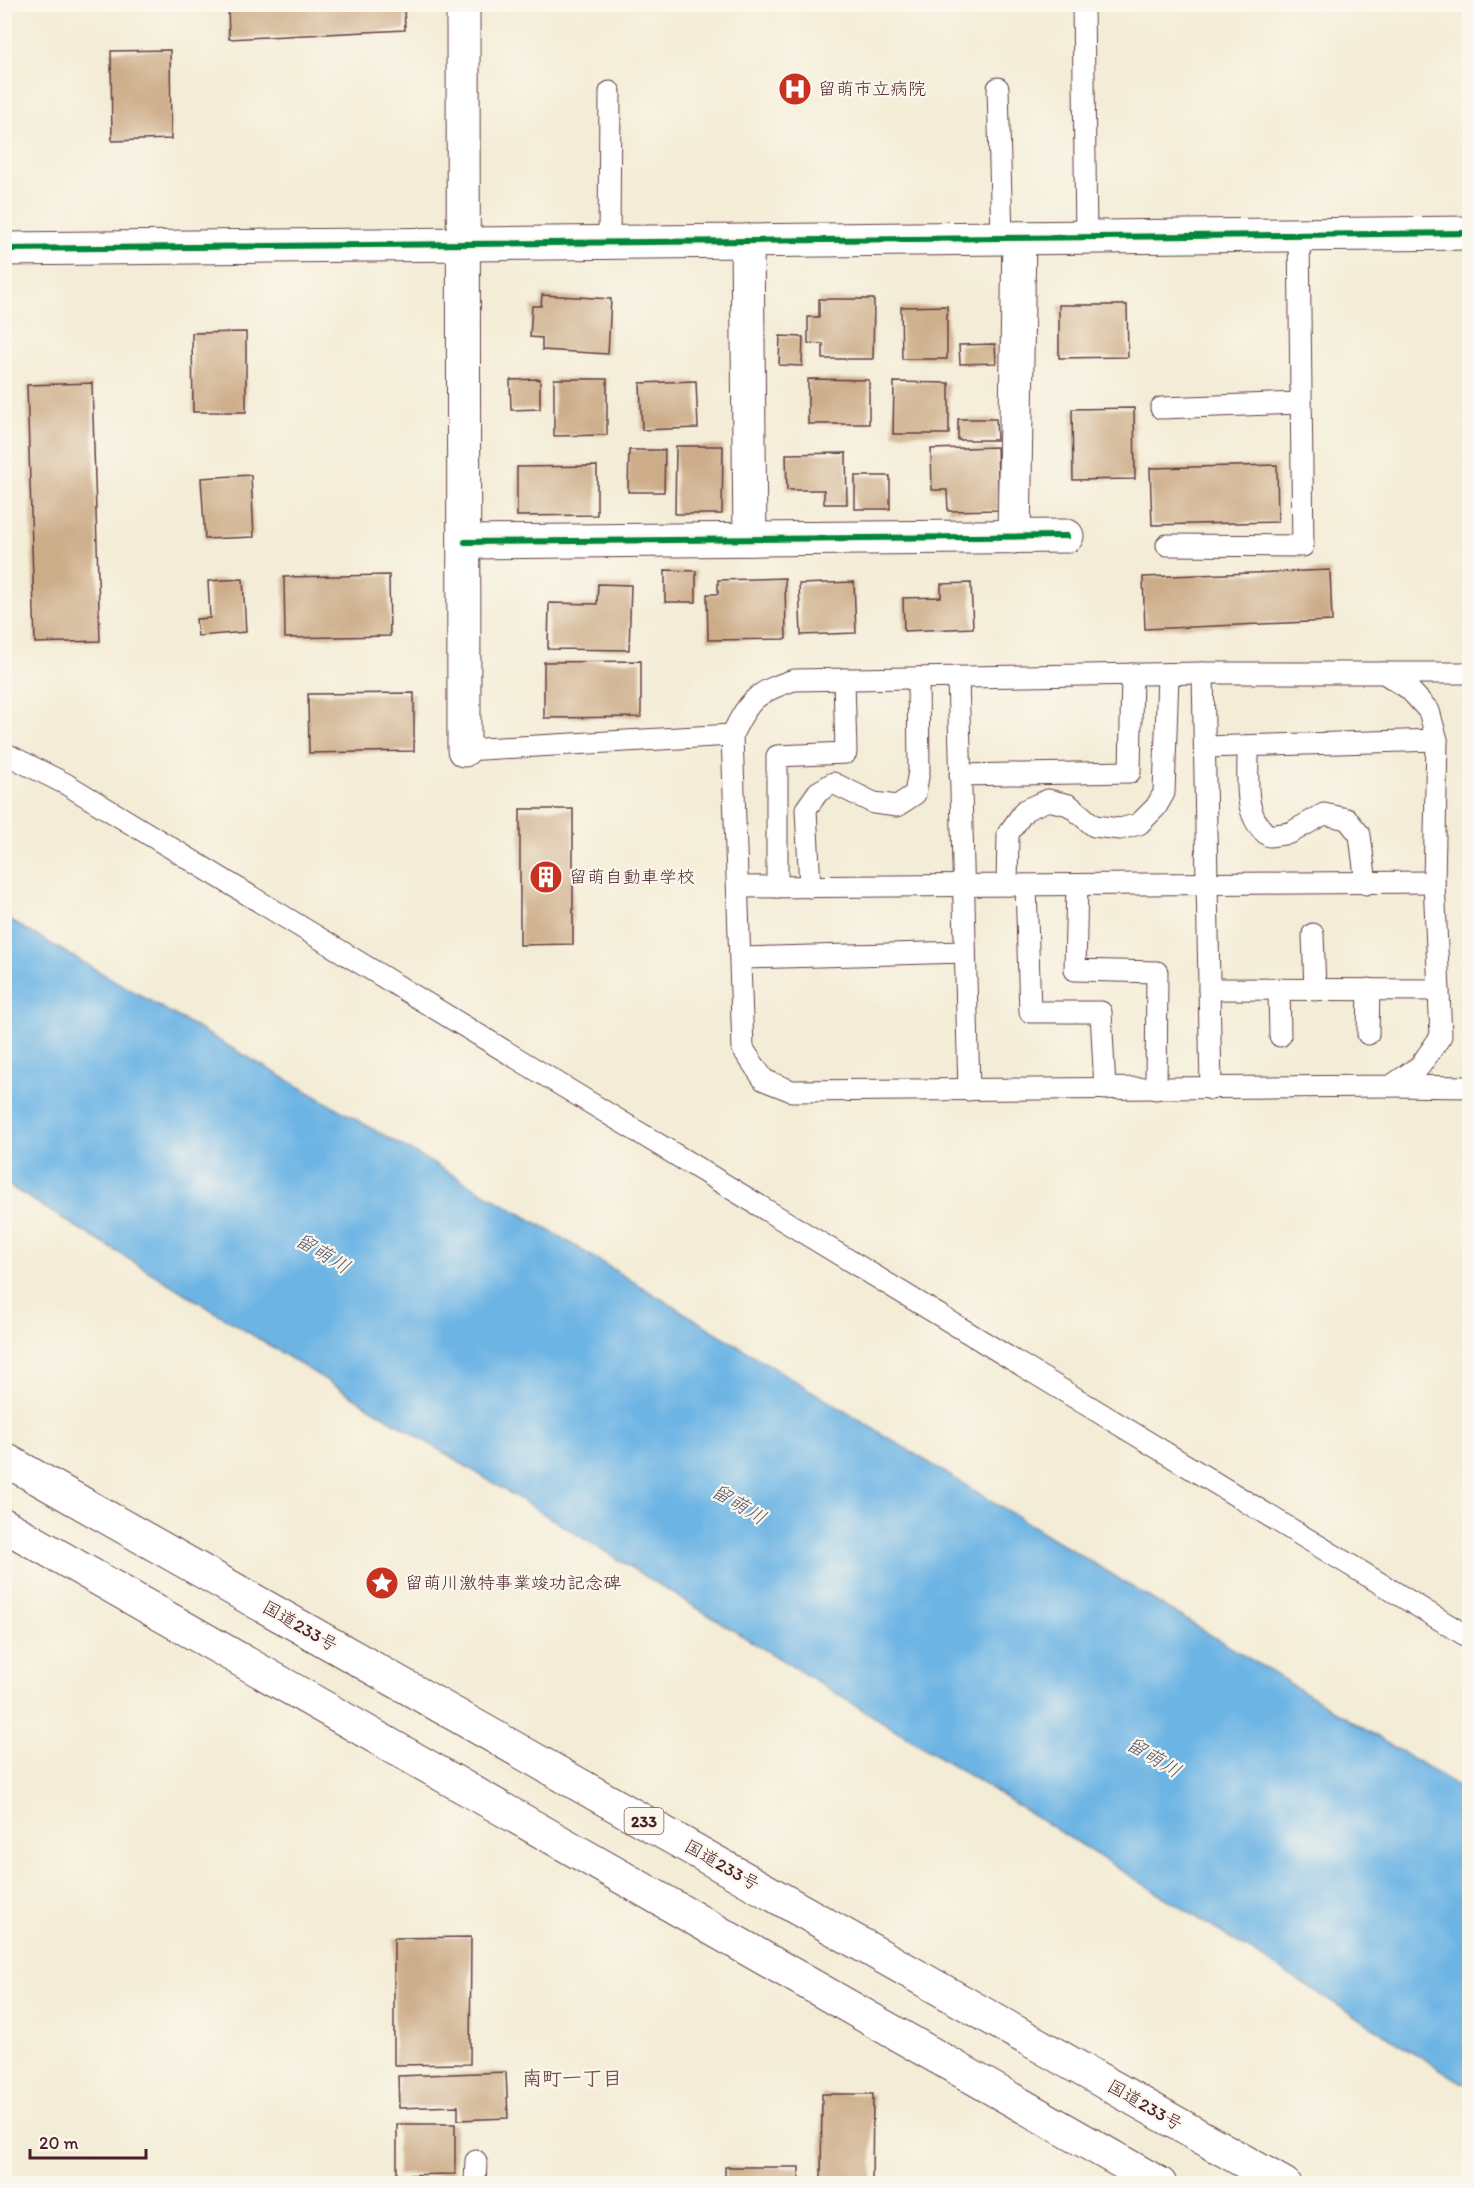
<svg xmlns="http://www.w3.org/2000/svg" width="1474" height="2188" font-family="Itim,'Klee One',sans-serif">
<rect width="100%" height="100%" fill="#fbf7ec"/>
<filter id="ink" filterUnits="userSpaceOnUse"><feTurbulence type="fractalNoise" baseFrequency=".0167" numOctaves="2"/><feDisplacementMap in="SourceGraphic" scale="12" xChannelSelector="R" yChannelSelector="G"/><feConvolveMatrix kernelMatrix="1 2 1 2 8 2 1 2 1" color-interpolation-filters="sRGB"/></filter>
<filter id="wash" filterUnits="userSpaceOnUse"><feTurbulence type="fractalNoise" baseFrequency=".008" numOctaves="4" result="noise"/><feDisplacementMap in="SourceGraphic" scale="24" xChannelSelector="R" yChannelSelector="G"/><feGaussianBlur stdDeviation="1.35" result="paint"/><feColorMatrix in="noise" values="0 0 0 0 0 0 0 0 0 0 0 0 0 0 0 0 0 1.4 0 .05"/><feComposite in="paint" operator="in"/></filter>
<g filter="url(#wash)">
<rect width="100%" height="100%" fill="#f3ecd6"/>
<polygon fill="#6cb4e4" stroke="#5b6a88" stroke-width="1.5" points="4,917 547,1229 1469,1793 1469,2087 951,1764 5,1183"/>
<g id="blocks">
<g fill="#cdad89">
<polygon points="228,4 404,4 405,30 229,39"/>
<polygon points="170,50 171,139 112,141 111,51"/>
<polygon points="542,295 611,299 608,354 542,350 542,338 530,337 532,306 541,306"/>
<polygon points="819,299 874,299 873,359 823,359 823,344 808,343 808,317 819,317"/>
<polygon points="1059,305 1127,305 1128,357 1059,358"/>
<polygon points="947,306 947,359 902,359 901,307"/>
<polygon points="246,332 246,412 193,412 192,333"/>
<polygon points="780,336 803,337 802,366 779,365"/>
<polygon points="995,344 996,363 960,364 959,345"/>
<polygon points="540,379 540,409 511,410 510,380"/>
<polygon points="554,379 607,379 607,435 554,436"/>
<polygon points="808,379 869,380 869,424 808,424"/>
<polygon points="696,381 698,428 642,430 640,383"/>
<polygon points="894,382 949,383 949,434 893,434"/>
<polygon points="92,383 100,641 35,643 27,385"/>
<polygon points="1134,408 1135,479 1073,480 1072,409"/>
<polygon points="958,419 996,419 997,440 958,440"/>
<polygon points="676,446 723,446 722,514 675,514"/>
<polygon points="997,447 999,510 948,511 947,490 932,490 931,449"/>
<polygon points="629,450 665,450 664,492 628,492"/>
<polygon points="846,453 847,504 824,504 824,490 787,490 786,454"/>
<polygon points="1277,465 1278,522 1152,525 1150,468"/>
<polygon points="597,466 597,515 517,516 517,467"/>
<polygon points="251,475 254,537 205,539 201,478"/>
<rect x="855" y="476" width="35" height="33"/>
<polygon points="665,570 696,571 696,602 665,602"/>
<polygon points="1330,570 1332,621 1145,629 1143,577"/>
<polygon points="389,575 390,636 285,638 284,577"/>
<polygon points="785,578 786,639 708,640 707,594 718,594 718,580"/>
<polygon points="243,579 246,632 198,636 196,619 210,618 208,581"/>
<polygon points="854,582 856,633 801,635 799,584"/>
<polygon points="971,583 973,628 904,631 903,598 941,597 941,584"/>
<polygon points="598,584 631,585 629,650 548,649 549,603 597,604"/>
<polygon points="641,661 641,717 544,718 544,662"/>
<polygon points="414,693 414,751 309,753 308,694"/>
<polygon points="520,809 573,809 573,944 520,945"/>
<polygon points="471,1937 470,2064 394,2065 394,1938"/>
<polygon points="506,2072 508,2118 458,2120 458,2106 399,2108 398,2076"/>
<polygon points="822,2094 873,2094 872,2184 821,2184"/>
<polygon points="397,2124 455,2124 455,2174 397,2175"/>
<rect x="725" y="2167" width="74" height="17"/>
</g>
</g>
</g>
<g filter="url(#ink)">
<use href="#blocks" fill-opacity="0" stroke="#633e45" stroke-width="1.5"/>
<g fill="none" stroke-linecap="round" stroke-linejoin="round">
<defs>
<g id="lane">
<polyline points="1083,4 1086,237"/>
<polyline points="998,88 1002,238"/>
<polyline points="609,243 610,92"/>
<polyline points="1161,408 1300,403"/>
<polyline points="1167,545 1303,546 1299,235"/>
<path d="M 1203,673 L 1384,673 L 1409,689 L 1429,711 L 1437,740 L 1434,882 L 1441,1036 L 1420,1066 L 1391,1086 L 792,1091 L 764,1080 L 743,1049 L 732,735 C 749,699 757,692 794,680 Z"/>
<polyline points="1203,673 1211,1089"/>
<polyline points="1384,673 1470,673"/>
<polyline points="958,677 969,1090"/>
<path d="M 1248,746 C 1249,777 1241,816 1269,836 L 1290,833 L 1324,814 L 1347,819 L 1360,835 L 1366,884"/>
<polyline points="1205,747 1437,740"/>
<polyline points="464,750 732,735"/>
<polyline points="4,753 66,784 1470,1638"/>
<polyline points="960,775 1130,772 1132,674"/>
<polyline points="1007,885 1008,834 1025,810 1048,800 1069,805 1094,826 1120,829 1139,824 1156,807 1164,793 1168,674"/>
<polyline points="1026,885 1030,1012 1101,1012 1105,1089"/>
<polyline points="1077,885 1075,970 1157,972 1156,1089"/>
<polyline points="739,887 1434,882"/>
<polyline points="777,887 777,756 846,753 844,679"/>
<polyline points="810,887 806,809 818,792 833,783 874,803 897,806 915,794 919,771 918,678"/>
<polyline points="1313,934 1315,990"/>
<polyline points="741,958 965,952"/>
<polyline points="1209,989 1439,990"/>
<polyline points="1279,990 1280,1036"/>
<polyline points="1368,1034 1369,989"/>
<polyline points="1391,1086 1470,1087"/>
<polyline points="475,2184 476,2161"/>
</g>
<g id="street">
<polyline points="747,241 750,539"/>
<polyline points="1014,537 1019,238"/>
<polyline points="465,542 1067,536"/>
</g>
<g id="secondary">
<polyline points="463,4 464,750"/>
<polyline points="4,249 1470,233"/>
</g>
<g id="highway">
<polyline points="4,1459 1284,2184"/>
<polyline points="4,1525 1160,2184"/>
</g>
</defs>
<use href="#lane" stroke="#633e45" stroke-width="23"/>
<use href="#street" stroke="#633e45" stroke-width="35"/>
<use href="#secondary" stroke="#633e45" stroke-width="35"/>
<use href="#highway" stroke="#633e45" stroke-width="35"/>
<use href="#lane" stroke="#fff" stroke-width="21"/>
<use href="#street" stroke="#fff" stroke-width="33"/>
<use href="#secondary" stroke="#fff" stroke-width="33"/>
<use href="#highway" stroke="#fff" stroke-width="33"/>
<defs>
<g id="cycleway">
<polyline points="4,249 1470,233"/>
<polyline points="465,542 1067,536"/>
</g>
</defs>
<use href="#cycleway" stroke="#fbf7ec" stroke-width="10"/>
<use href="#cycleway" stroke="#00873e" stroke-width="6"/>
</g>
</g>
<defs>
<symbol id="hospital-disc" viewBox="-11 -11 22 22"><circle r="9.5" fill="#c8321e" stroke="#fbf7ec"/><path d="M-5-5h3v3.5h4V-5h3V5h-3V1.5h-4V5h-3Z" fill="#fff"/></symbol>
<symbol id="building-disc" viewBox="-11 -11 22 22"><circle r="9.5" fill="#c8321e" stroke="#fbf7ec"/><path d="M-4-6H4V6H1V3H-1V6H-4ZM-2.5-4.3h1.7v1.8h-1.7ZM.8-4.3h1.7v1.8H.8ZM-2.5-1h1.7V.8h-1.7ZM.8-1h1.7V.8H.8Z" fill="#fff"/></symbol>
<symbol id="sight-disc" viewBox="-11 -11 22 22"><circle r="9.5" fill="#c8321e" stroke="#fbf7ec"/><path d="M0-6L1.8-2.2L6-1.7L2.9 1.2L3.7 5.4L0 3.3L-3.7 5.4L-2.9 1.2L-6-1.7L-1.8-2.2Z" fill="#fff"/></symbol>
</defs>
<g fill-rule="evenodd">
<use href="#hospital-disc" x="776" y="70" width="38" height="38"/>
<use href="#building-disc" x="527" y="858" width="38" height="38"/>
<use href="#sight-disc" x="363" y="1564" width="38" height="38"/>
</g>
<g text-anchor="middle" dominant-baseline="central" stroke-width="4.5" stroke-linejoin="round" paint-order="stroke">
<rect fill="#fbf7ec" stroke="#7f6065" stroke-width="1.5" x="624.5" y="1808" width="39" height="26" rx="4.5"/>
<g font-size="16" font-weight="bold" fill="#4a1f2b">
<text x="644" y="1821">233</text>
</g>
<g font-size="18" fill="#4a1f2b" stroke="#fbf7ec" text-anchor="start">
<text x="818" y="89">留萌市立病院</text>
<text x="569" y="877">留萌自動車学校</text>
<text x="405" y="1583">留萌川激特事業竣功記念碑</text>
</g>
<g font-size="18" fill="#4a1f2b" stroke="#fbf7ec">
<text transform="translate(300 1626) rotate(30)">国道233号</text>
<text transform="translate(722 1865) rotate(30)">国道233号</text>
<text transform="translate(1145 2105) rotate(30)">国道233号</text>
</g>
<g font-size="20" font-style="italic" fill="#56536c" stroke="#fbf7ec">
<text transform="translate(323 1253) rotate(31)">留萌川</text>
<text transform="translate(739 1504) rotate(31)">留萌川</text>
<text transform="translate(1154 1757) rotate(31)">留萌川</text>
</g>
<g font-size="20" font-weight="bold" fill="#78514c" stroke="#fbf7ec">
<text x="572" y="2078">南町一丁目</text>
</g>
</g>
<rect width="1474" height="2188" fill="none" stroke="#fbf7ec" stroke-width="24"/>
<path d="M30 2149v9h116v-9" fill="none" stroke="#4a1f2b" stroke-width="3"/>
<text x="39" y="2149" font-size="18" fill="#4a1f2b" stroke="#fbf7ec" stroke-width="4.5" paint-order="stroke">20 m</text>
</svg>
